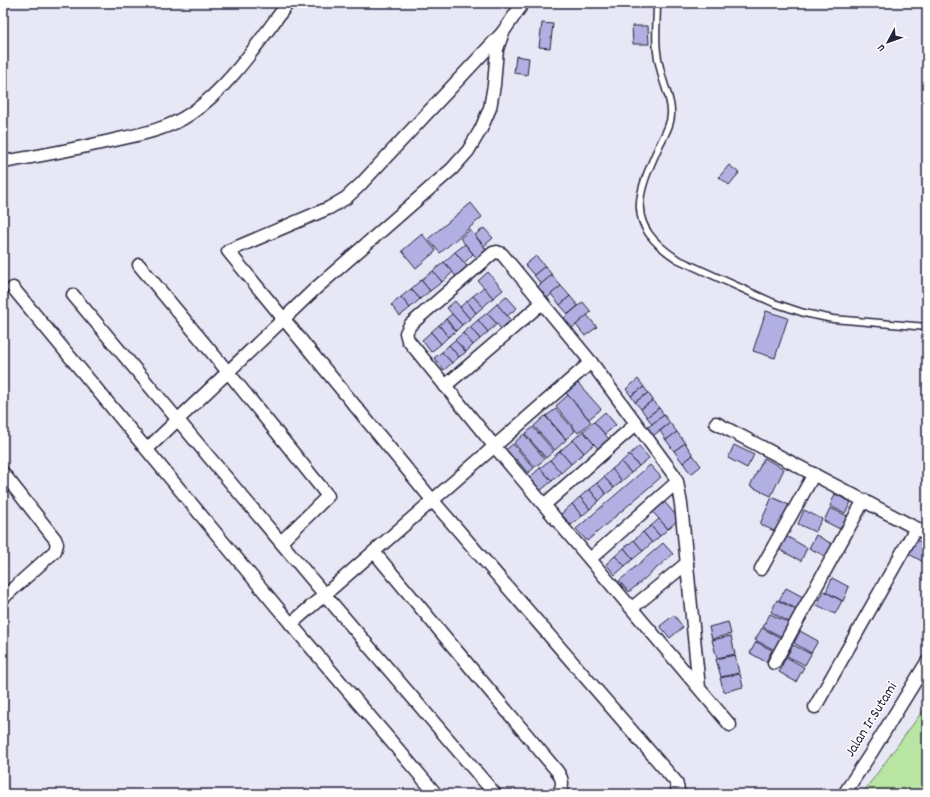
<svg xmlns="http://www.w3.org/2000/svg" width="930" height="797" font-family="Dekko,sans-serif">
<rect width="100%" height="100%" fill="#e8e7f6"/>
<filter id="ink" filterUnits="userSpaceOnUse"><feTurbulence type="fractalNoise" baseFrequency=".025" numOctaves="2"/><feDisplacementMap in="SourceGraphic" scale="8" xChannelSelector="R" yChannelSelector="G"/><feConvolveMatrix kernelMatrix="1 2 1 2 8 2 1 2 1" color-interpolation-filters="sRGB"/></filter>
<g filter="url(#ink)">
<polygon fill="#b9e5a3" stroke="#6e846f" points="927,705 927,794 862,794"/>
<g fill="#b2b0e2" stroke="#22223b">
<polygon points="542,23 553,24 550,48 539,47"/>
<polygon points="632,26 648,26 649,44 633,44"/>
<polygon points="516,56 529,58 527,75 514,73"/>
<polygon points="729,165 739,173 729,185 719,177"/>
<polygon points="471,203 482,217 440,253 428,239"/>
<polygon points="484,228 493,238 484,246 475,235"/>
<polygon points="470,230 490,254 480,262 460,238"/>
<polygon points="422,234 436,251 416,268 402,251"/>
<polygon points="465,244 473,254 464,263 455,252"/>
<polygon points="455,252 470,270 459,280 444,262"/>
<polygon points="536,256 545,266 534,275 525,265"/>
<polygon points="444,262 453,272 442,282 433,271"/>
<polygon points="545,266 552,275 541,284 534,275"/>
<polygon points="433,271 442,282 430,291 421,280"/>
<polygon points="488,272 503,290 493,298 478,281"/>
<polygon points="552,275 561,286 545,300 536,288"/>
<polygon points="421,280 430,291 420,299 411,289"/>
<polygon points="561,286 570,296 560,305 551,294"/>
<polygon points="484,287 493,298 483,307 473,296"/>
<polygon points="411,289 420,299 410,308 401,297"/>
<polygon points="473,296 483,307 476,313 467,301"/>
<polygon points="506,296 517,308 507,316 497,304"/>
<polygon points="570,296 578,306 568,314 560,305"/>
<polygon points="401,297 410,308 400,316 391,305"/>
<polygon points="455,301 470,319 462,325 447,308"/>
<polygon points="467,301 476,313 470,319 460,307"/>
<polygon points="583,302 591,312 571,329 563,319"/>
<polygon points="497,304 513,323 503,331 487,313"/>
<polygon points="766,311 788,318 775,358 753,351"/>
<polygon points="487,313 497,324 488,332 478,320"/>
<polygon points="452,314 462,325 456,331 446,319"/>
<polygon points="587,315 597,327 585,336 576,325"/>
<polygon points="446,319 456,331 448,337 439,325"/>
<polygon points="478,320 488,332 480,339 470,327"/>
<polygon points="439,325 448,337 441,344 431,332"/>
<polygon points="470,327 480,339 473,345 463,333"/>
<polygon points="431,332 441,344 431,352 422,340"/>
<polygon points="463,333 473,345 466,352 455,340"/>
<polygon points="455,340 466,352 459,357 449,345"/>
<polygon points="449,345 459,357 452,363 442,352"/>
<polygon points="442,352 452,363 444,370 434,358"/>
<polygon points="638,379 644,387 631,396 626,389"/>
<polygon points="578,383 601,409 589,419 566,393"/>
<polygon points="644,387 648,393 635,402 631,396"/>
<polygon points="648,393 653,400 641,409 635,402"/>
<polygon points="568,395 591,422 578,433 556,406"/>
<polygon points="653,400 659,408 647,417 641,409"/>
<polygon points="659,408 664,415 652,424 647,417"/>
<polygon points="556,409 575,431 566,439 546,416"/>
<polygon points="605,412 616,425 605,434 594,422"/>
<polygon points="664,415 670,423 650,438 644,430"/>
<polygon points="545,416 566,440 555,450 534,426"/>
<polygon points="594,422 610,440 599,450 583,431"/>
<polygon points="670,423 677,432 666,440 660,431"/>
<polygon points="533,427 554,451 546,458 525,434"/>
<polygon points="583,431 594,444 584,453 573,440"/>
<polygon points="677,432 685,443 674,451 666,440"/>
<polygon points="524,434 545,459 535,467 514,443"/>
<polygon points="573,440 584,453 571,464 560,451"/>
<polygon points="685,443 693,455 683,463 674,451"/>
<polygon points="513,444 534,468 528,473 516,459 513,462 503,452"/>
<polygon points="734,445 754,455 747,468 728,458"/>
<polygon points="639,446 649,458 639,466 629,455"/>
<polygon points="560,451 571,464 561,473 550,460"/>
<polygon points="629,455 639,466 631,473 621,462"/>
<polygon points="693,455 701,466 691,474 683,463"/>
<polygon points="764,458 784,469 771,496 750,486"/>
<polygon points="550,460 561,473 552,481 540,468"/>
<polygon points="621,462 631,473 622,481 612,469"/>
<polygon points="650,465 661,477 587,541 576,529"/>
<polygon points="540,468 552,481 540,491 529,478"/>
<polygon points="612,469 622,481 614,488 604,477"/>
<polygon points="604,477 614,488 606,494 597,483"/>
<polygon points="597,483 606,494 599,501 589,489"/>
<polygon points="589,489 599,501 590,509 580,497"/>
<polygon points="835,494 851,502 845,513 830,506"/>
<polygon points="580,497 590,509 582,516 572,504"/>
<polygon points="772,497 789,505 776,532 760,524"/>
<polygon points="662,499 679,519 668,529 650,509"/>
<polygon points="572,504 582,516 571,525 561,514"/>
<polygon points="830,508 850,517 844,531 824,521"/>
<polygon points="804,510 822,519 815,532 798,524"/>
<polygon points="659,519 668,529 660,536 651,526"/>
<polygon points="651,526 660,536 652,543 643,532"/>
<polygon points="643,532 652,543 643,551 634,540"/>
<polygon points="816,535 834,545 827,557 809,548"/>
<polygon points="786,536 807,548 801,561 778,549"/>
<polygon points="915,539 927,545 927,564 907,553"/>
<polygon points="634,540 643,551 633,559 624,548"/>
<polygon points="663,543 673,554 629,592 619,581"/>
<polygon points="624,548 633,559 625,566 615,556"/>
<polygon points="615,556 625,566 615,575 606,564"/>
<polygon points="832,578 849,587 843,601 826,592"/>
<polygon points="786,588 805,598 799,610 779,600"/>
<polygon points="824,591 842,601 835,614 817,605"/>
<polygon points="777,600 798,611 791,623 771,612"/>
<polygon points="770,614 789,623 782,637 763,627"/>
<polygon points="674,615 683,627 670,638 660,626"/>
<polygon points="728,622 731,634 712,639 709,627"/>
<polygon points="762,628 781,638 775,650 755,640"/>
<polygon points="800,631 818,641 811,653 794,643"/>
<polygon points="731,636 735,654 717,658 712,640"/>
<polygon points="756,642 772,650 766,662 750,653"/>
<polygon points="793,645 811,654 805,665 787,656"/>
<polygon points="735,655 739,673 721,677 716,659"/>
<polygon points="786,657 804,667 796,682 779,672"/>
<polygon points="740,674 743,687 724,692 720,678"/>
</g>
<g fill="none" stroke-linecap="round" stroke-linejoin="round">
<defs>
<path id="service" d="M 657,3 C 657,19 655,36 657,52 C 658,60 660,68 662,76 C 665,89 672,101 671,114 C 671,125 664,136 659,146 C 637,195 624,224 677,259 L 774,303 L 804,313 L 833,319 L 927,327"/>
<g id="minor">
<polyline points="503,32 360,185 346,198 329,208 228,251 433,501 676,782 678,790 676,794"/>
<path d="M 3,162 C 39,156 75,149 110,141 C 137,135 167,130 190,114 C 229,88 260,40 288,3"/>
<polyline points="139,265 228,372 328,496 281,542"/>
<polyline points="13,288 291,624 436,794"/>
<polyline points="73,295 325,595 495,794"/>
<polyline points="445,386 542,303"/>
<polyline points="716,423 927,534"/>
<polyline points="147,449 315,289 452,169 468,151 481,129 490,108 494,85 497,49 503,32 523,3"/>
<polyline points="3,473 55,539 57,544 55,551 3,598"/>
<polyline points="544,505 636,424"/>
<path d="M 374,552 L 557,771 C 563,779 564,786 558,794"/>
<polyline points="590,559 677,482"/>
<polyline points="761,569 814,474"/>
<polyline points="632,608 687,563"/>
<polyline points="291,624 591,362"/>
<polyline points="774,663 864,500"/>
<polyline points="699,688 681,504 677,482 674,475 591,362 502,254 497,252 493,253 410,325 406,333 408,340 495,447 730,725"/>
<polyline points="815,707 916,528"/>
<polyline points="844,794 871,753 927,662"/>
</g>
</defs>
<use href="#service" stroke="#22223b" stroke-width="9"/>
<use href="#minor" stroke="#22223b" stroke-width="15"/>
<use href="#service" stroke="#fff" stroke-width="6"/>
<use href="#minor" stroke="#fff" stroke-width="12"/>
</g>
</g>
<g text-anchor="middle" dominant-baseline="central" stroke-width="3" stroke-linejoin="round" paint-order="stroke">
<g font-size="15" fill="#22223b" stroke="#fff">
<text transform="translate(872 720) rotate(-58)">Jalan Ir.Sutami</text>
</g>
</g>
<rect width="930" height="797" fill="none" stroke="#fff" stroke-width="16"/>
<rect x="8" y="8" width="914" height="781" fill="none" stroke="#22223b" stroke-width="1.5" filter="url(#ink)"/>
<g transform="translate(888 42) rotate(229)" stroke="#ffffff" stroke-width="3" paint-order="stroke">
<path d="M0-3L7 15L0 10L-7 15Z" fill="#22223b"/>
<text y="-6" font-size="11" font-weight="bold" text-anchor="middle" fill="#22223b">U</text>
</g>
</svg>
